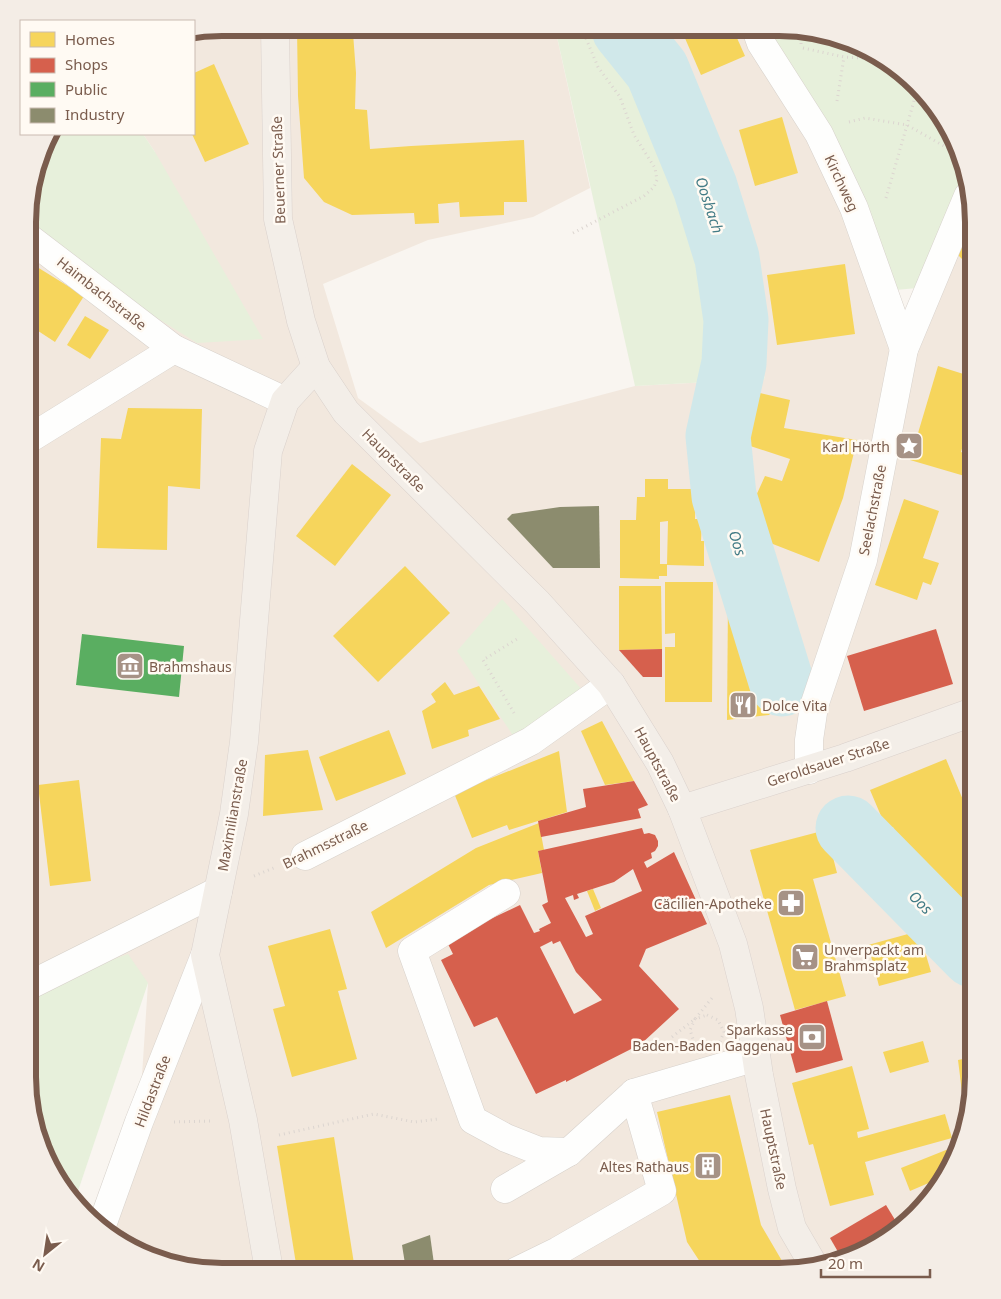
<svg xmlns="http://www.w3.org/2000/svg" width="1001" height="1299" font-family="'Noto Sans',sans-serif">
<rect width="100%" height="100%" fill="#f9f5f0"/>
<polygon fill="#f2e8de" points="222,28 555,28 590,188 533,217 428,240 323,284 358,398 420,443 635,386 765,379 662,29 756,29 819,134 904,348 968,196 973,222 973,1090 963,1140 941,1185 907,1223 865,1251 779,1271 197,1270 114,1239 101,1228 139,1122 148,983 28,990 29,238 155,152 143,134 194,134 194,32"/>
<g fill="#e7f0db">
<polygon points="555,28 662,29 765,379 635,386"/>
<polygon points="756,29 805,29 887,60 925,94 953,136 968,196 929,287 884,291"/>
<polygon points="50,134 143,134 155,152 263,339 197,343 29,238 29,196"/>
<polygon points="502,599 583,691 514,737 457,651"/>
<polygon points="128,954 148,983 74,1203 48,1163 28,1077 28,990"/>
</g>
<g fill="#f6d55c">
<polygon points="226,28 234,28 233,37 194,36 194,32"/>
<polygon points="297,28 432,28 431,36 353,33 356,73 355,109 367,110 370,149 411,146 524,140 527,202 504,202 504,215 460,217 459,202 438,204 439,223 415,224 414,213 352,215 324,202 304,178 298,96"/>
<polygon points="681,29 733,29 745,56 701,75"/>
<polygon points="214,64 249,144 205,162 192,134 194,134 194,73"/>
<polygon points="782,117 798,173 755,186 739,130"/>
<polygon points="973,220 973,270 956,253"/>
<polygon points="29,262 84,296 55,342 29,325"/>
<polygon points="845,264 855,334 777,345 767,275"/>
<polygon points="85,316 109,330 90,359 67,345"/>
<polygon points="938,366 973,377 973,411 961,452 973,456 968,477 910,460"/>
<polygon points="29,381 36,384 29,403"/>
<polygon points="756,392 790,400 784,428 857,440 843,498 819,562 740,531 765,476 782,481 790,459 735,441 744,422"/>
<polygon points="128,408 202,409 200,489 168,486 167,550 97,548 101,438 121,439"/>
<polygon points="352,464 391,495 335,566 296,536"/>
<polygon points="645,479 668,479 668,489 696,489 695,519 702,519 701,541 704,541 704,566 667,565 668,521 660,522 660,564 667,564 667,576 659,576 659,579 620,578 620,520 636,520 637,497 645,497"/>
<polygon points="904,499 939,511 923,558 939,563 931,585 923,582 917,600 875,585"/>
<polygon points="405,566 450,613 378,682 333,636"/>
<polygon points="665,582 713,582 712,702 665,702 665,647 675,647 675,633 665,634"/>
<polygon points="619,586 661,586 662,649 619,650"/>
<polygon points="728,599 737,599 779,705 769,715 727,720"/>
<polygon points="445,682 454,695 479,686 500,719 468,730 469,736 432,749 422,711 436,702 431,694"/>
<polygon points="602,721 634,781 605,785 581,731"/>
<polygon points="389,730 406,774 336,801 319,757"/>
<polygon points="308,750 323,810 263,816 265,755"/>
<polygon points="559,751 567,812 509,830 507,825 472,838 454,793"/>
<polygon points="946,759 973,824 973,934 891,853 899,841 893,827 887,830 870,790"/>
<polygon points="79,780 91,881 50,886 38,785"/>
<polygon points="539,823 544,850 538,851 542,873 489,885 386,948 371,912 476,848"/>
<polygon points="826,830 837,873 813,879 846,996 795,1010 750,850"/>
<polygon points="593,889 601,908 595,911 587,891"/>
<polygon points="330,929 347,989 338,991 357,1059 292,1077 273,1009 285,1006 268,946"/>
<polygon points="919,931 931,972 879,986 868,945"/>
<polygon points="923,1041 929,1062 890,1073 883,1052"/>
<polygon points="973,1057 973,1090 966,1125 958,1060"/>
<polygon points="852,1066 869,1129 857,1132 858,1138 945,1114 952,1138 865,1162 874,1195 830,1206 813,1144 809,1145 792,1083"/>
<polygon points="730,1095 761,1225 785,1266 775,1271 706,1271 687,1242 657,1112"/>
<polygon points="334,1137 355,1270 297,1270 277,1146"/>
<polygon points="956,1146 958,1150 945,1176 910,1191 901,1168"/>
</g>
<g fill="#d6604d" fill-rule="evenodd">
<polygon points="936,629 953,684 864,711 847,656"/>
<polygon points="662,649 662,677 643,677 619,650"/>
<polygon points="634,781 648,805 638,809 641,818 541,837 538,821 586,807 583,789"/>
<path d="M 642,828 L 644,834 L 649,833 L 655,835 L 658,841 L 658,846 L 655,851 L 651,853 L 652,858 L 644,862 L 647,868 L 674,852 L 707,924 L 646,949 L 639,966 L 679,1009 L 641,1044 L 566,1082 L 566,1080 L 536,1094 L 497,1017 L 474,1027 L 441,960 L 453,954 L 446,940 L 520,905 L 534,933 L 540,931 L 539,929 L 551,923 L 542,905 L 548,902 L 538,851 ZM 633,869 L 642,891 L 585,916 L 593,934 L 586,937 L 565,898 L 573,895 L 574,900 L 579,898 L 577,894 L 614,882 ZM 552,941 L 553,944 L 560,941 L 576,972 L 602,1000 L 574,1014 L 540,947 Z"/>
<polygon points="827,1001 843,1060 796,1073 780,1015"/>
<polygon points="886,1205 900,1228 865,1251 841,1257 830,1238"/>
</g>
<polygon fill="#5aae61" points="82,634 184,646 179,697 76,685"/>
<g fill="#8c8c6e">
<polygon points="599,506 600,568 553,568 507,519 512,514 560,507"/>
<polygon points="430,1235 435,1271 406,1270 402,1245"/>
</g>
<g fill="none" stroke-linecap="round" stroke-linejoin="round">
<g stroke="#d0e8ea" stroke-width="65">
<polyline points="624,29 657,70 705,187 727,258 736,320 734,363 718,436 724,496 782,684"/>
<polyline points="848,828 973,955"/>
</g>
<defs>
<g id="minor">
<polyline points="756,29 761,43 819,134 854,208 904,349"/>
<polyline points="29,238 174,349 285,401"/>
<polyline points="29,439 174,349"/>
<polyline points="809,770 809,740 814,706 863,560 904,349 968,196"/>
<polyline points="305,856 531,741 611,684"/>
<polyline points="506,893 412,951 473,1120 506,1138 539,1151 569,1152"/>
<polyline points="28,986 218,891"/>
<polyline points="505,1189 569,1152 634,1093 756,1057"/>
<polyline points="101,1228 139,1122 205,955"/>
<polyline points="517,1271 558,1251 662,1191 634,1093"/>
</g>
<g id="major">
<polyline points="275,28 278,219 301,321 316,367 346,412 537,602 611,684 660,763 682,809 733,944 749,1008 759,1075 782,1189 792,1228 813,1264"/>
<polyline points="682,809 845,758 973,712"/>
<polyline points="269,1270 243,1120 205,955 234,814 244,742 268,451 285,401 316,367"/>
</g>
</defs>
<use href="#minor" stroke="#d7d1cb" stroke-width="29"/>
<use href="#major" stroke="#dad1cc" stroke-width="29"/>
<g stroke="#dcd5d0" stroke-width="3" stroke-dasharray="1 4" stroke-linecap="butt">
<polyline points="801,44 802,29"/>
<polyline points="803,48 844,57 883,59"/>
<polyline points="837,101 844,57"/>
<polyline points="849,122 865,118 907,125 958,154"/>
<polyline points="886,198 918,87"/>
<polyline points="573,233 644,196 654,187 657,180 655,168 634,135 620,97 598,67 582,29"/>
<polyline points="514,713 483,660 517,639"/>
<polyline points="254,876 276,867"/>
<polygon points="707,1015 718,1020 724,1032 719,1044 707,1049 694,1042 690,1030 695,1019"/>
<polyline points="672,1037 695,1019 712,998"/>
<polyline points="174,1122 210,1121"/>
<polyline points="279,1135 374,1114 414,1122 438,1119"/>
</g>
<use href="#minor" stroke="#fefefd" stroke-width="28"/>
<use href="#major" stroke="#f3eee8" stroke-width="28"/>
</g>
<defs>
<symbol id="sight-square" viewBox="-11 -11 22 22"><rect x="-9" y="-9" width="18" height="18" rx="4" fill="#a69286" stroke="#fffaf3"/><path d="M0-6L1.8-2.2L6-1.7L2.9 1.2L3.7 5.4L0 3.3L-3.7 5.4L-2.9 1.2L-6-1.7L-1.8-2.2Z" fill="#fff"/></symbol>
<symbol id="museum-square" viewBox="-11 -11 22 22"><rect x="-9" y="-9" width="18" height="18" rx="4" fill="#a69286" stroke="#fffaf3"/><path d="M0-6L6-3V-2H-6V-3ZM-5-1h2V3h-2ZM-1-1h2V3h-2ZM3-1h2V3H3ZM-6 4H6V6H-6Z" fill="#fff"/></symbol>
<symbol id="restaurant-square" viewBox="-11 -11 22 22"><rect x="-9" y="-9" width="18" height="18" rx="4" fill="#a69286" stroke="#fffaf3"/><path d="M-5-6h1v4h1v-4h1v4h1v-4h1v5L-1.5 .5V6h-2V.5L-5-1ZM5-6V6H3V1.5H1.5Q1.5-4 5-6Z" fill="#fff"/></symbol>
<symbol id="pharmacy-square" viewBox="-11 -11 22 22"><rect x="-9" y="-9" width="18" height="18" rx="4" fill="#a69286" stroke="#fffaf3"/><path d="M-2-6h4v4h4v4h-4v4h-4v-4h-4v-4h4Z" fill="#fff"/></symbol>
<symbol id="supermarket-square" viewBox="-11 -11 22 22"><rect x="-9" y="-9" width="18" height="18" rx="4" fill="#a69286" stroke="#fffaf3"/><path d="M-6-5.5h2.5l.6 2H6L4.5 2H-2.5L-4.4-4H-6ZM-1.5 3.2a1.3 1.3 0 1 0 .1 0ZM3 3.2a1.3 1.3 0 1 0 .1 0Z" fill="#fff"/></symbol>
<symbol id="bank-square" viewBox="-11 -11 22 22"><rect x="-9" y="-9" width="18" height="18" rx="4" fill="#a69286" stroke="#fffaf3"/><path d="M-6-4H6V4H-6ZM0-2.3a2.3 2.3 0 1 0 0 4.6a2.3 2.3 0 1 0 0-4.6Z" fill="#fff"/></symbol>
<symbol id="building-square" viewBox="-11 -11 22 22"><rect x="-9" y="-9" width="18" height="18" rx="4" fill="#a69286" stroke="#fffaf3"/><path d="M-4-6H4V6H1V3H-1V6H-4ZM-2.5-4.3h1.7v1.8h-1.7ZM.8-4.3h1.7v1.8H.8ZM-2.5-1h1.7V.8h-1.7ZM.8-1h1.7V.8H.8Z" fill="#fff"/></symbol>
</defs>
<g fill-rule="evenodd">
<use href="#sight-square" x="893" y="430" width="32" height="32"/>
<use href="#museum-square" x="114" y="650" width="32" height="32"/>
<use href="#restaurant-square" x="727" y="689" width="32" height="32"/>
<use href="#pharmacy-square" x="775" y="887" width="32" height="32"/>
<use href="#supermarket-square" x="789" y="941" width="32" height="32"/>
<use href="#bank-square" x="796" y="1021" width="32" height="32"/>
<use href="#building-square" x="692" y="1150" width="32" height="32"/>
</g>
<g text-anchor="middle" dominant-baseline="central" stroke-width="5" stroke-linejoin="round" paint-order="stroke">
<g font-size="14" fill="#7a5c4d" stroke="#fffaf3">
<text transform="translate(278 170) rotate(-92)">Beuerner Straße</text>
<text transform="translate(842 183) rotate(65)">Kirchweg</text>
<text transform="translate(102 293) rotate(38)">Haimbachstraße</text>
<text transform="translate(394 460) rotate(45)">Hauptstraße</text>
<text transform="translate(872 510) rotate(-79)">Seelachstraße</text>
<text transform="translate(828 762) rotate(-18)">Geroldsauer Straße</text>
<text transform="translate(658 764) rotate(62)">Hauptstraße</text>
<text transform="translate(232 815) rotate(-80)">Maximilianstraße</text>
<text transform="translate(325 844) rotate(-26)">Brahmsstraße</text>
<text transform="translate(152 1091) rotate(-69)">Hildastraße</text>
<text transform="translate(774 1149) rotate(78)">Hauptstraße</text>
</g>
<g font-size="14" fill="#7a5c4d" stroke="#fffaf3" text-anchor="end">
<text x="890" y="446">Karl Hörth</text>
<text x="149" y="666" text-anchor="start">Brahmshaus</text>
<text x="762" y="705" text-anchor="start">Dolce Vita</text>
<text x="772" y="903">Cäcilien-Apotheke</text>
<text x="824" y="949" text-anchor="start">Unverpackt am<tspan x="824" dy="16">Brahmsplatz</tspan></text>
<text x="793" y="1029">Sparkasse<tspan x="793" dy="16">Baden-Baden Gaggenau</tspan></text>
<text x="689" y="1166">Altes Rathaus</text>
</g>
<g font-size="15" font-style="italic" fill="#437c86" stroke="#fffaf3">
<text transform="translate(710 205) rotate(72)">Oosbach</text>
<text transform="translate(738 543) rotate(73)">Oos</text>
<text transform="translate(921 902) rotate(45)">Oos</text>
</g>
</g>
<path d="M0 0H1001V1299H0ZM222 36H779A186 186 0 0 1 965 222V1077A186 186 0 0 1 779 1263H222A186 186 0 0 1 36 1077V222A186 186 0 0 1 222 36Z" fill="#f4ede6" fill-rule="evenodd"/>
<path fill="none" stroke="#7a5c4d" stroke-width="6" d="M222 36H779A186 186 0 0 1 965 222V1077A186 186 0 0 1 779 1263H222A186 186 0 0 1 36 1077V222A186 186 0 0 1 222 36Z"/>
<rect x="20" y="20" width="175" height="115" fill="#fffaf3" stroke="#cabbb1"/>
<rect x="30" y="32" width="25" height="15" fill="#f6d55c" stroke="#cabbb1"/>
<text x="65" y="45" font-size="15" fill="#7a5c4d">Homes</text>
<rect x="30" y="58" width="25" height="15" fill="#d6604d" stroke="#cabbb1"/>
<text x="65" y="70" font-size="15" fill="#7a5c4d">Shops</text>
<rect x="30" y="82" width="25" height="15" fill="#5aae61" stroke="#cabbb1"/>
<text x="65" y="95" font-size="15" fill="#7a5c4d">Public</text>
<rect x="30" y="108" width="25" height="15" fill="#8c8c6e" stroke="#cabbb1"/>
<text x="65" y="120" font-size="15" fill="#7a5c4d">Industry</text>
<g transform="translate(45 1254) rotate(210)" stroke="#fffaf3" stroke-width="4" paint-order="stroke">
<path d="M0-4L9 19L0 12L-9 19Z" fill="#7a5c4d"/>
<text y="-8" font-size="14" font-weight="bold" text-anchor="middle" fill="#7a5c4d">N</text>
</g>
<path d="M821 1269v8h109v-8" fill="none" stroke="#7a5c4d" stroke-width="2.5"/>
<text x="828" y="1269" font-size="15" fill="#7a5c4d" stroke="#fffaf3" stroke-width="4" paint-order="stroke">20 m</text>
</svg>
